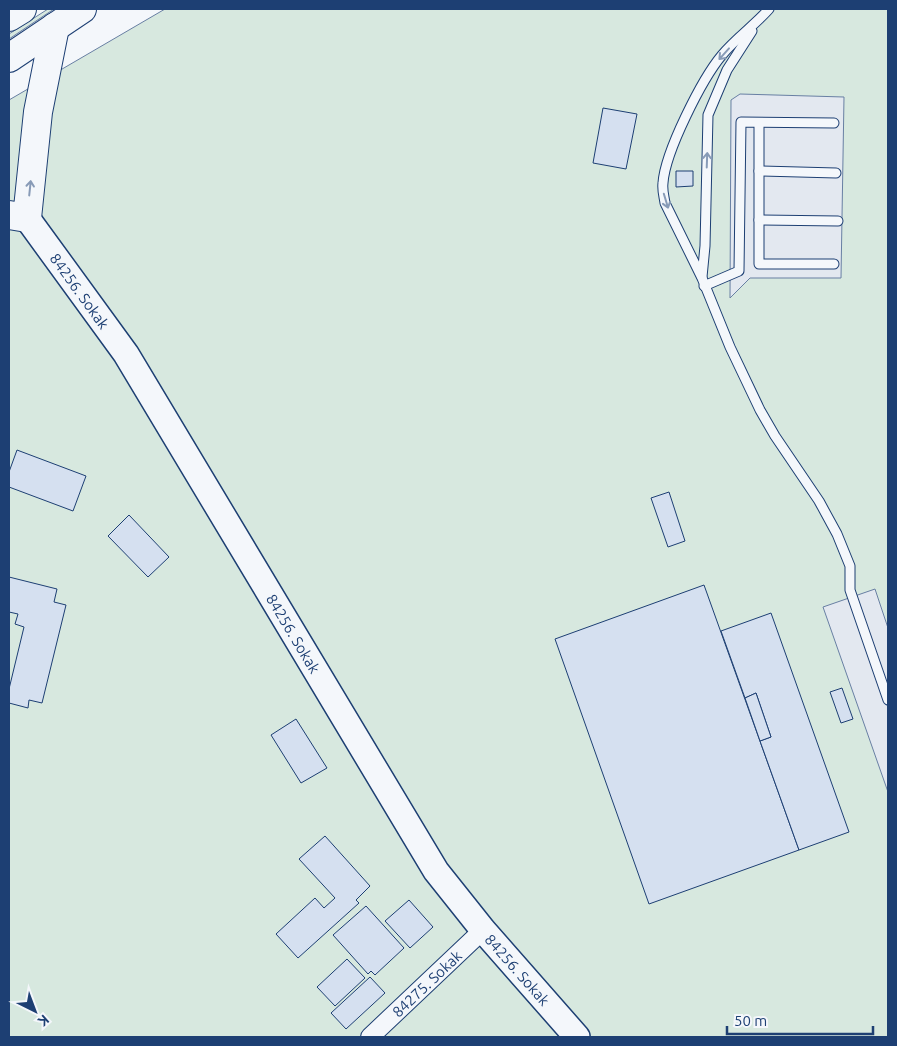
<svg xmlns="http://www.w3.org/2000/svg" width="897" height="1046" font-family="Ubuntu,sans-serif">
<rect width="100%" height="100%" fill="#f4f7fb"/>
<g fill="#d7e8df" stroke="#687fa3">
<polygon points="48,9 54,9 9,39 9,34"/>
<polygon points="165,9 888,9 888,1037 9,1037 9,100"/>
</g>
<g fill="#e3e8f0" stroke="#687fa3">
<polygon points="740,94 844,97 841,278 750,278 730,298 731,100"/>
<polygon points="875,589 888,628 888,792 823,607"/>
</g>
<g fill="#d5e0f0" stroke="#1d3f73">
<polygon points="603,108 637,114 626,169 593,163"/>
<polygon points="676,171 693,171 693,186 676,187"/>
<polygon points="17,450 86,476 73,511 9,487 9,472"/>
<polygon points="669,492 685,541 668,547 651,498"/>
<polygon points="129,515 169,557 148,577 108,536"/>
<polygon points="9,577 57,589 54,602 66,605 42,703 29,700 28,708 9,703 9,689 24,627 15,624 18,614 9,612"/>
<polygon points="704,585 799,850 649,904 555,639"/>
<polygon points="771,613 849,832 799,850 760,741 771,737 756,693 745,698 721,631"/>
<polygon points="842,688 853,719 841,723 830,692"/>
<polygon points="756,693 771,737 760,741 745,698"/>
<polygon points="296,719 327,768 301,783 271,735"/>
<polygon points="325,836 370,886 356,900 359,903 298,958 276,934 315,898 324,908 335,898 299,859"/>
<polygon points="409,900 433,927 410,948 385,921"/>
<polygon points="366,906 404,948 375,975 371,971 368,974 333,935"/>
<polygon points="347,959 365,978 335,1006 317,987"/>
<polygon points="370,977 385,993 346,1029 331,1013"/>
</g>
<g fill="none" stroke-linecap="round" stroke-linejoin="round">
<defs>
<g id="lane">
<path d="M 769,9 C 755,25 736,38 722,55 C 702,79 665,152 663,183 C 662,190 664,196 665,203 L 702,278 L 730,347 L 760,410 L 775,436 L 819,501 L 837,534 L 850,566 L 850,590 L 888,700"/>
<polyline points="759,123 759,264 834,264"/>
<polyline points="759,171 836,173"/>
<polyline points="759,220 838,221"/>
<polyline points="702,277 705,246 708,115 727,70 752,31"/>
<polyline points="704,286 739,271 741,122 834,123"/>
</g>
<g id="street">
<path id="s1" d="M 370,1037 L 483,930"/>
</g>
<g id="secondary">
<path id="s2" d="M 27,218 L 126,354 L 436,871 L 483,930 L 577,1037"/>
</g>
<g id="primary">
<polyline points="9,17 22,9"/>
<polyline points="9,58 82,9"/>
<polyline points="9,215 27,218 38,112 55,27"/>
</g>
</defs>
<use href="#lane" stroke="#1d3f73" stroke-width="11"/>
<use href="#street" stroke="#1d3f73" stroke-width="20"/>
<use href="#secondary" stroke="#1d3f73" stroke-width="28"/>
<use href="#primary" stroke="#1d3f73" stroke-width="30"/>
<use href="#lane" stroke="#f4f7fb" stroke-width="9"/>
<use href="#street" stroke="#f4f7fb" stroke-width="18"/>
<use href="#secondary" stroke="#f4f7fb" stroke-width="25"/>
<use href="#primary" stroke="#f4f7fb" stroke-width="28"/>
</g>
<defs><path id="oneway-shaft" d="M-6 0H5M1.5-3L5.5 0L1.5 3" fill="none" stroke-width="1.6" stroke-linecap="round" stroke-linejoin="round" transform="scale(1.25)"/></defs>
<g stroke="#889bb7">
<use href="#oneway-shaft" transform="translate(724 54) rotate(132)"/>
<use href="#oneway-shaft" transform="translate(707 160) rotate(-88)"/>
<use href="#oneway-shaft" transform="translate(30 188) rotate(-84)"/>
<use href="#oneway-shaft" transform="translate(666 201) rotate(73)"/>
</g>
<g text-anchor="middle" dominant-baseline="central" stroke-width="4" stroke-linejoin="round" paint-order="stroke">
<g font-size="15" fill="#1d3f73" stroke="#f4f7fb">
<text stroke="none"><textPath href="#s2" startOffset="90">84256. Sokak</textPath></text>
<text stroke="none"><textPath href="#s2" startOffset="494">84256. Sokak</textPath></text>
<text stroke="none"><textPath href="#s2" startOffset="899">84256. Sokak</textPath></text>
<text stroke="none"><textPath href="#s1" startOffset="78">84275. Sokak</textPath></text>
</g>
</g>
<rect width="897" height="1046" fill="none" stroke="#1d3f73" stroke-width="20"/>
<g transform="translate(35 1011) rotate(138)" stroke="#f4f7fb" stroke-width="4" paint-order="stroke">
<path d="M0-4L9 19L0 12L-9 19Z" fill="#1d3f73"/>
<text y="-8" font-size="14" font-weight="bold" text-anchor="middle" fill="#1d3f73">K</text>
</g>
<path d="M727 1026v8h146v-8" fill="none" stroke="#1d3f73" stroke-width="2.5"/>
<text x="734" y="1026" font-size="15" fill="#1d3f73" stroke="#f4f7fb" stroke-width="4" paint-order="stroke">50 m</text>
</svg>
